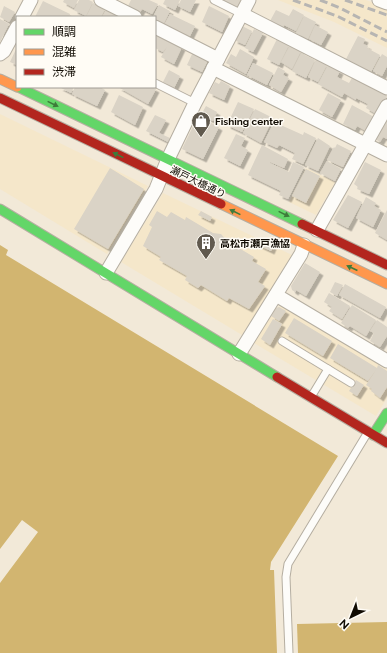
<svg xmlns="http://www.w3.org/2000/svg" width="387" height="653" font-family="Raleway,'Noto Sans JP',sans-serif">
<defs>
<filter id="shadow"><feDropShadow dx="3.5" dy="3.5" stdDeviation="0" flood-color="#0004"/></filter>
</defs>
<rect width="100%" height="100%" fill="#f2e9d8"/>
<g fill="#f5e7ca">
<polygon points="278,0 366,0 387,8 387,48 334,22"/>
<polygon points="0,114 148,186 107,254 0,189"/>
<polygon points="306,168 335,182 316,215 289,202"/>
<polygon points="163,193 292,255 242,335 121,262"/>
<polygon points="283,305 387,368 387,398 376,416 254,343 276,308"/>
</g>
<g fill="#d2b570">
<polygon points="0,245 8,250 6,255 338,456 271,562 270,570 274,570 277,653 0,653 0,583 38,532 22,520 0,549"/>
<polygon points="387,622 387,653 298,653 297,624"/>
</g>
<g fill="#dad3c6" filter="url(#shadow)">
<polygon points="64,0 78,0 74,8 63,2"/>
<polygon points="79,0 89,0 93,2 86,16 74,10"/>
<polygon points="131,0 149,0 158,4 152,14 142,9 139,14 127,8"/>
<polygon points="165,0 180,0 175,10 163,4"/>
<polygon points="181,0 196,0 190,12 178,6"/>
<polygon points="222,0 241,0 237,8"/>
<polygon points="43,1 70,14 69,17 35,17"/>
<polygon points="93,3 105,9 101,17 86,17"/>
<polygon points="159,5 170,11 162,27 155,23 155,17 153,17"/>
<polygon points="4,6 15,12 9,22 0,17"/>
<polygon points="209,6 229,16 222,32 202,22"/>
<polygon points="107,8 120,15 119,17 102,17"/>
<polygon points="293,9 304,15 296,31 284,25 283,28 270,21 276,10 289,16"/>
<polygon points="170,14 195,26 188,40 163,27"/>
<polygon points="304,16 316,22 308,39 296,33"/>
<polygon points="0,19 9,24 0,42"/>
<polygon points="315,25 328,32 321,45 309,39"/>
<polygon points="242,26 252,31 245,45 234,40"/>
<polygon points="254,29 263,33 253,52 245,48"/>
<polygon points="155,35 182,47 174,64 161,57 167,47 163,52 155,48"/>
<polygon points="358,36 365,39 363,44 368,46 367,48 380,55 371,72 345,61"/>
<polygon points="277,39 289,45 279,65 267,59"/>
<polygon points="290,45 301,51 292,69 281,62"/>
<polygon points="17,47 17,65 10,62"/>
<polygon points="240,49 254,57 246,74 226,63 231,54 236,57"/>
<polygon points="193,52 205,58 207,62 202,72 187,65"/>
<polygon points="301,53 315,60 306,78 292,71"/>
<polygon points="382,54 387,57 387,66 382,76 373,71"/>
<polygon points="316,59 327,65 318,82 308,77"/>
<polygon points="253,63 273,73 267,85 247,75"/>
<polygon points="328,65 340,71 337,77 349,83 352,78 387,96 378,115 366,108 368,104 356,98 356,100 344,93 342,97 318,84"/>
<polygon points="278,67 285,71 283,75 289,78 281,92 269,85"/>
<polygon points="169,70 180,76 174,88 163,82"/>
<polygon points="221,81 230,86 224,100 209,93 215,82 219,84"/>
<polygon points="59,87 74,87 71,93"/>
<polygon points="75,87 100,87 105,90 97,106 72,94"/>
<polygon points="118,87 152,87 156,89 148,104"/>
<polygon points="328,93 341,100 332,117 319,110"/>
<polygon points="119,95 143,107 135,125 111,112"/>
<polygon points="238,102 254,109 242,132 227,125"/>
<polygon points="352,105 376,118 368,132 357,126 355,130 343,124"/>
<polygon points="206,106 217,112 213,121 201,115"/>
<polygon points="255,109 273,118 261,143 243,133"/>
<polygon points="155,115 166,120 159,133 170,138 168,142 146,131"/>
<polygon points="198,116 219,127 203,159 182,149"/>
<polygon points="387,118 387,139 383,137 380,142 375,139"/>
<polygon points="274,122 303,135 304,132 316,138 303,164 292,159 295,153 279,145 277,148 264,142"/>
<polygon points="236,134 245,138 241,146 248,150 240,166 224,158"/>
<polygon points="318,138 330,146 318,171 305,165"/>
<polygon points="337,144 351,151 343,167 327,160 334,147 335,148"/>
<polygon points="262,145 288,159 284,168 270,162 270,163 289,172 293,162 304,167 288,199 279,195 281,191 248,175"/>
<polygon points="327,161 341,169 335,181 320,173"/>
<polygon points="365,162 381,170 369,194 357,189 358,187 354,184"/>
<polygon points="110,168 144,189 108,249 74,229"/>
<polygon points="306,169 320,176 306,203 292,196"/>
<polygon points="348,195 362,202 348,228 333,220"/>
<polygon points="366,197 376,203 374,206 381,210 373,227 356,218"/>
<polygon points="387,210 387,240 375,233"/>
<polygon points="157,211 167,217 171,212 185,220 186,217 213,233 221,234 227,241 254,257 252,261 266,269 258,282 265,286 249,309 229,298 227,301 201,285 198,288 185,280 187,276 159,260 161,257 143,246 152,227 149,225"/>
<polygon points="201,211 212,217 210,221 198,215"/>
<polygon points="258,239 273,246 271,251 256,244"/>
<polygon points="305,263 320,272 306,296 296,290 295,292 292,290 291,286"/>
<polygon points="335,282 343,285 337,296 330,292"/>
<polygon points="345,284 386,307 380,318 339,295"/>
<polygon points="329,293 350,306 342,319 329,311 332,307 324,302"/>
<polygon points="352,305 376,320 366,336 350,326 348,328 341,323"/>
<polygon points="279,307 286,311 279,321 271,316 276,308"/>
<polygon points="294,318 332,341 323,356 285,333"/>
<polygon points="273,319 282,324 270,345 261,339"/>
<polygon points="377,320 387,327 387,336 380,347 370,341 374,333 370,331"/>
<polygon points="338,344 377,368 378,365 387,371 387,387 380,398 371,391 372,389 366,385 376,370 368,381 330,358"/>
<polygon points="356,380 364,385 357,396 349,391"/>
</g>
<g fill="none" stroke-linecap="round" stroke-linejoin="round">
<defs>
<g id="lane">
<polyline points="214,0 242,14"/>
<polyline points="155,83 195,103"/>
<polyline points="282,341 351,383"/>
<polyline points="311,397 328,369"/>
<polyline points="289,653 286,577 288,564 368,432"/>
</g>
<g id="street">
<polyline points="101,0 135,17"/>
<polyline points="379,0 387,3"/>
<polyline points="242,14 387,88"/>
<polyline points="22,17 31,0"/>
<polyline points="155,27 218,59"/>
<polyline points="0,54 4,51 17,27"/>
<polyline points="213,68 387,155"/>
<polyline points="317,230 387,106"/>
<polyline points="106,273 156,189 168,159 195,103 249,0"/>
<polyline points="276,295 387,361"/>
<polyline points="239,354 301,254 304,245"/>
</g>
<g id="fast">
<polyline points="18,87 302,224"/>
<polyline points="0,209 277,377"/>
<polyline points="373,435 387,413"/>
</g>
<g id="slow">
<polyline points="0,79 17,87"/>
<polyline points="221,204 387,284"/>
</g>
<g id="jam">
<polyline points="0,98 221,204"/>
<polyline points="302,224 387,265"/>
<polyline points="277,377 387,443"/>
</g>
</defs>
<use href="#lane" stroke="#b5aea1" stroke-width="9"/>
<use href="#street" stroke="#b5aea1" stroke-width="15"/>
<use href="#fast" stroke="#b5aea1" stroke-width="11"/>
<use href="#slow" stroke="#b5aea1" stroke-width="11"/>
<use href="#jam" stroke="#b5aea1" stroke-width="11"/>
<use href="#lane" stroke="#fdfcf9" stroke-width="7"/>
<use href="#street" stroke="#fdfcf9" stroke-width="13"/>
<use href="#fast" stroke="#63d668" stroke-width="9"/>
<use href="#slow" stroke="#ff974d" stroke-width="9"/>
<use href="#jam" stroke="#b3261e" stroke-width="9"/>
<g stroke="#b7b5b2" stroke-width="3" stroke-dasharray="8 4" stroke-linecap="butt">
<polyline points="293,0 337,16 387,41"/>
<polyline points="320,0 340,8 387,32"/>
<polyline points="345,0 387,15"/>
</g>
</g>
<defs><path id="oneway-solid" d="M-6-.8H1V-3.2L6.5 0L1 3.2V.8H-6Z"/></defs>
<g fill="#3e7b3b">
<use href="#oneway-solid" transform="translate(53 104) rotate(26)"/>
<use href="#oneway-solid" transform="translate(118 155) rotate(-154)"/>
<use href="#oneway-solid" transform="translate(235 212) rotate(-154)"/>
<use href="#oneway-solid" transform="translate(284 214) rotate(26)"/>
<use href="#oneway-solid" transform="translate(352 268) rotate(-155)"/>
</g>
<defs>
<symbol id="shop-pin" viewBox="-11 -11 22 30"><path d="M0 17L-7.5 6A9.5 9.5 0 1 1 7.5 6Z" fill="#60594e" stroke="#fffcf5"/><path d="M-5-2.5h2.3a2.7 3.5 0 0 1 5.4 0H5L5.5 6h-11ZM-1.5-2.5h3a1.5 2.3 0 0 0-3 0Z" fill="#fff"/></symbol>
<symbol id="building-pin" viewBox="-11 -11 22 30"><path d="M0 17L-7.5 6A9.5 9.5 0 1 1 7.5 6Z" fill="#60594e" stroke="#fffcf5"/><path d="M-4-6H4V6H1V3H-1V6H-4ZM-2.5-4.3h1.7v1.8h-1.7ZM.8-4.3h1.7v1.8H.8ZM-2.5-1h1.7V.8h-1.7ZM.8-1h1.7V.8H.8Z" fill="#fff"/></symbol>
</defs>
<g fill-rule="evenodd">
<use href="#shop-pin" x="190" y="110" width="22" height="30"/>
<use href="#building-pin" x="195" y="232" width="22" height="30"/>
</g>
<g text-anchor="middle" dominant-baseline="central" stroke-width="3" stroke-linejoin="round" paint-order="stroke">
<g font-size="10" font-weight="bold" fill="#110c03" stroke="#fffcf5" text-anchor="start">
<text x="215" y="121">Fishing center</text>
<text x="220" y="243">高松市瀬戸漁協</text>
</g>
<g font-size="10" fill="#110c03" stroke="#fffcf5">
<text transform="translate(198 182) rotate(26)">瀬戸大橋通り</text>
</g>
</g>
<rect x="16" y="16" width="140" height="72" fill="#fffcf5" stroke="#a09c94"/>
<rect x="24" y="29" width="20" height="6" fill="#63d668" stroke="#a09c94"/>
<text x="52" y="36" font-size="12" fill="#110c03">順調</text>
<rect x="24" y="49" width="20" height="6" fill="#ff974d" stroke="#a09c94"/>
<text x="52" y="56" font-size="12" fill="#110c03">混雑</text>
<rect x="24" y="69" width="20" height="6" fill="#b3261e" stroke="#a09c94"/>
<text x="52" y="76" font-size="12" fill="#110c03">渋滞</text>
<g transform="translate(351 617) rotate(223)" stroke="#fffcf5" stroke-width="3" paint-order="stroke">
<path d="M0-3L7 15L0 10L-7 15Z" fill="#110c03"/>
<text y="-6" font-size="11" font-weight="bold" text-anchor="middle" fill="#110c03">N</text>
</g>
</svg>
